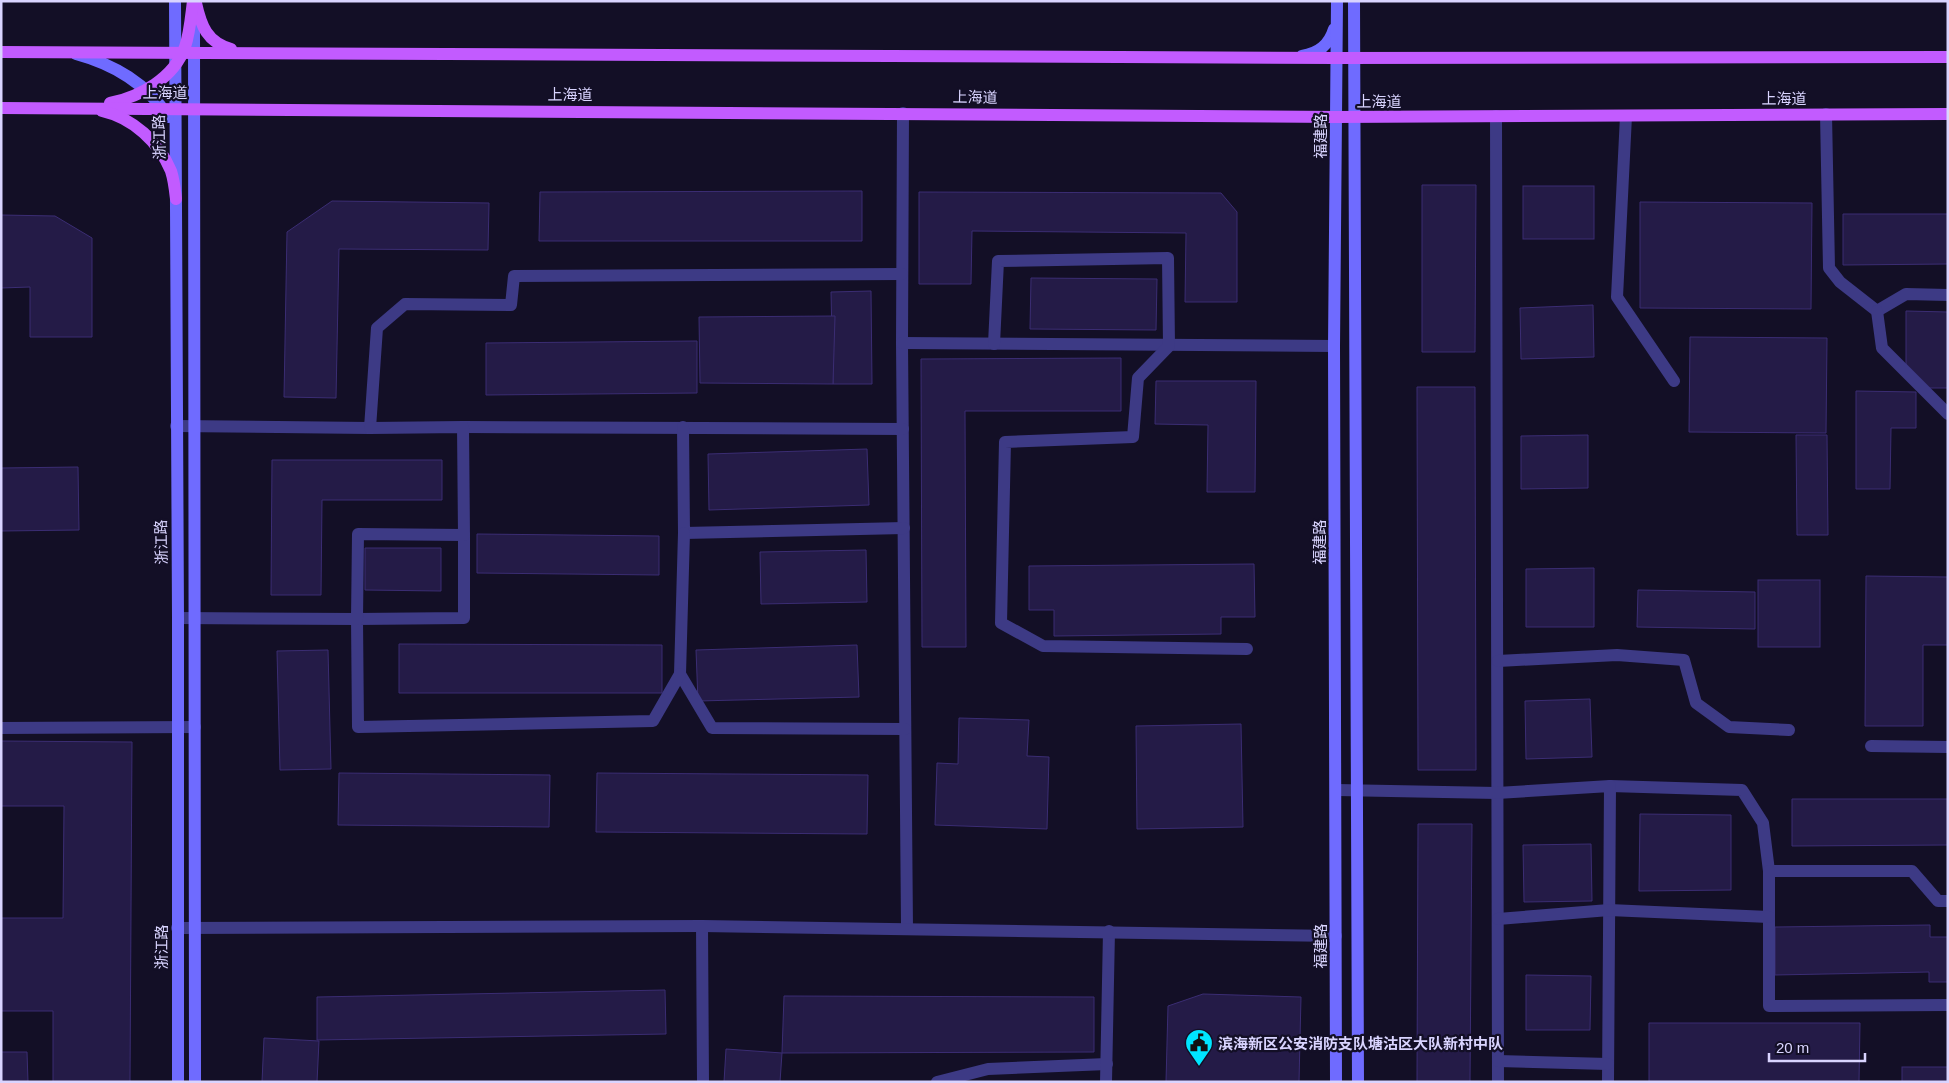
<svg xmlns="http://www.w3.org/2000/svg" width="1949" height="1083" font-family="Arial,'Noto Sans SC',sans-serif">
<rect width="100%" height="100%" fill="#130f26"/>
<g fill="#241b47" stroke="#3b2d73">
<polygon points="1422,185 1476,185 1475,352 1422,352"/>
<rect x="1523" y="186" width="71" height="53"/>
<polygon points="862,191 862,241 539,241 540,192"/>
<polygon points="919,192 1221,193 1237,212 1237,302 1185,302 1186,233 972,231 971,284 919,284"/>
<polygon points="332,201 489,203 488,250 339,249 336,398 284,397 287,232"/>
<polygon points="1640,202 1812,203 1811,309 1640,308"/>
<polygon points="1843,214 1948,214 1948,264 1843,265"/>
<polygon points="1,215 55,216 92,238 92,337 30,337 30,287 1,288"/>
<polygon points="1031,278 1157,279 1156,330 1030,329"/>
<polygon points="871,291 872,384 833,384 831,292"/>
<polygon points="1593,305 1594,357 1521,359 1520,308"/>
<polygon points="1906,311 1948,312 1948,388 1916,388 1906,372"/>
<polygon points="835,316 833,384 700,383 699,317"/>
<polygon points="1690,337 1827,338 1826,433 1689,432"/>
<polygon points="697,341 697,393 486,395 486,343"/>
<polygon points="1121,358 1121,411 965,411 966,647 922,647 921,359"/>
<polygon points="1156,381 1256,381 1255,492 1207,492 1208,425 1155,424"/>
<polygon points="1417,387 1475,387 1476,770 1418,770"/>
<polygon points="1856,391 1916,392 1916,428 1891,428 1890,489 1856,489"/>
<polygon points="1588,435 1588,488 1521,489 1521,436"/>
<polygon points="1796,435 1827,435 1828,535 1797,535"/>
<polygon points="867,449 869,505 709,510 708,454"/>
<polygon points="272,460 442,460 442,500 322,500 321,595 271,595"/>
<polygon points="78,467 79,530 1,531 1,468"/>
<polygon points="477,534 659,536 659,575 477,573"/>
<polygon points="365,548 441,548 441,591 365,590"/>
<polygon points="866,550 867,602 761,604 760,552"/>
<polygon points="1254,564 1255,617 1221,617 1221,634 1054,636 1054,610 1029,610 1029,566"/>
<polygon points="1594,568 1594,627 1526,627 1526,569"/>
<polygon points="1866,576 1948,577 1948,645 1923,645 1923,726 1865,726"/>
<rect x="1758" y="580" width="62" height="67"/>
<polygon points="1638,590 1755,592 1755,629 1637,627"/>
<polygon points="399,644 662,645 662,693 399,693"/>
<polygon points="857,645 859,697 698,701 696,650"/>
<polygon points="328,650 331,769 280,770 277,651"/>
<polygon points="1590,699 1592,757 1526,759 1525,701"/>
<polygon points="959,718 1029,720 1027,756 1049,757 1047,829 935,825 937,763 958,764"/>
<polygon points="1241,724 1243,827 1137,829 1136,726"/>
<polygon points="1,741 132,742 130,1082 53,1082 53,1011 1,1011 1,918 63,918 64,806 1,806"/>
<polygon points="339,773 550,775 549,827 338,825"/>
<polygon points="597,773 868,775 867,834 596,832"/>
<polygon points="1792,799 1948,799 1948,845 1792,846"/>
<polygon points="1640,814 1731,815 1731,890 1639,891"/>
<polygon points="1418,824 1472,824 1470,1082 1417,1082"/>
<polygon points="1591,844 1592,901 1524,902 1523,845"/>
<polygon points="1930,925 1930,937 1948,937 1948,982 1929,982 1929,972 1775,975 1775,927"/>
<polygon points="1526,975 1591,976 1590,1030 1526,1030"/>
<polygon points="665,990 666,1034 317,1040 317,997"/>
<polygon points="1203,994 1301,997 1299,1082 1166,1082 1168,1006"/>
<polygon points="784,996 1094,997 1094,1052 782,1053"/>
<polygon points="1649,1023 1860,1023 1859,1082 1649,1082"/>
<polygon points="264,1038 319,1041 317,1082 262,1082"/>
<polygon points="726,1049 782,1053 780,1082 724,1082"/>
<polygon points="1,1052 27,1052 28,1082 1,1082"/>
<rect x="1902" y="1067" width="46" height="15"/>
</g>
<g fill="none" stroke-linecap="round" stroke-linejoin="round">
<g stroke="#3d3a85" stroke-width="12">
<polyline points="903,113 902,343 907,928"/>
<polyline points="1826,114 1829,268 1840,282 1877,311 1906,294 1948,295"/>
<polyline points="1496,116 1498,1082"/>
<polyline points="1626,116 1617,297 1674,381"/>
<polyline points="1877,311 1882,348 1948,414"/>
<polyline points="902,343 1334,346"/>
<polyline points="994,344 998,261 1168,258 1169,346 1138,378 1133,437 1005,442 1001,623 1043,646 1247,649"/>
<polyline points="176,426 370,428 377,328 405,304 511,305 514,276 902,274"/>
<polyline points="463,427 903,429"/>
<polyline points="683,427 684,533 904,528"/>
<polyline points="684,533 680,674 712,728 905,729"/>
<polyline points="464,535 464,618 357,619 358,727 653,721 680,674"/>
<polyline points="178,618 357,619 358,534 464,535 463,427 370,428"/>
<polyline points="1498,661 1617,655 1684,660 1696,703 1729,727 1789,730"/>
<polyline points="1871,746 1948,747"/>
<polyline points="1610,786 1742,790 1763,823 1769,871 1912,871 1938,901 1948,901"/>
<polyline points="1337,790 1497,793 1610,786 1608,1082"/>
<polyline points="1769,871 1769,1006 1948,1005"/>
<polyline points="1498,919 1609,910 1769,917"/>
<polyline points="702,926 703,1082"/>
<polyline points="1498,1061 1608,1064"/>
<polyline points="937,1082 988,1069 1107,1064"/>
<polyline points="1106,1082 1109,931"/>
</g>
<g stroke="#3d3a85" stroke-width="12">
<polyline points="1,728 195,727"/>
<polyline points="177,928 702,926 1336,936"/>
</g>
<g stroke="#6f6bff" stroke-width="12">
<polyline points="175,1 178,618 178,1082"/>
<polyline points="1354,1 1358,1082"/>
<polyline points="194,22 195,1082"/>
<path d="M 76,54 C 113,64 148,84 168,117"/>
<path d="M 1302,56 C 1319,53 1329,45 1334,29"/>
<polyline points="1336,1082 1334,346 1337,1"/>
</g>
<g stroke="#c25bff" stroke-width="12">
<path d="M 196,3 C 201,26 207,42 231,49"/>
<polyline points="1,52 1336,58 1948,57"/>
<path d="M 110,103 C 140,97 174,78 185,47 C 190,32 191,16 193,1"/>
<polyline points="1,108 1336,117 1948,114"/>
<path d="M 102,111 C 133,118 159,142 171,171 C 174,180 175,190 176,199"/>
</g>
</g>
<defs>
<symbol id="civic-pin" viewBox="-11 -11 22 30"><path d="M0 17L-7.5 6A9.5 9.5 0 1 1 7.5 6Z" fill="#00e5ff" stroke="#130f26"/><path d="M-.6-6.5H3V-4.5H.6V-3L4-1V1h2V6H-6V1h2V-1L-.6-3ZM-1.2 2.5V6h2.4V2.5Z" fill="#111"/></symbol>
</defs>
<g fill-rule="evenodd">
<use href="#civic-pin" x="1183" y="1027" width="32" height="43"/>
</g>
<g text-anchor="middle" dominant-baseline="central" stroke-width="4.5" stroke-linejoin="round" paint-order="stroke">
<g font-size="15" fill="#d9d4ff" stroke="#130f26">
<text x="165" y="92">上海道</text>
<text x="570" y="94">上海道</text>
<text transform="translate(975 97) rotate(1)">上海道</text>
<text x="1784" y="98">上海道</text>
<text x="1379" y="101">上海道</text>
<text transform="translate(1320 136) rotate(-90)">福建路</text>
<text transform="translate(159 137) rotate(-91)">浙江路</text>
<text transform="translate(161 542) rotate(-91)">浙江路</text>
<text transform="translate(1319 542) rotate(-90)">福建路</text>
<text transform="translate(1320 946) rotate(-90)">福建路</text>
<text transform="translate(161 947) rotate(-90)">浙江路</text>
</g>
<g font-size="15" font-weight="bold" fill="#d9d4ff" stroke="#130f26" text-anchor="start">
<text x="1218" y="1043">滨海新区公安消防支队塘沽区大队新村中队</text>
</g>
</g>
<rect width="1949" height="1083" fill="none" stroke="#d9d4ff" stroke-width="5"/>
<path d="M1769 1053v8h96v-8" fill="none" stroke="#d9d4ff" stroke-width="2.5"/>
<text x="1776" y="1053" font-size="15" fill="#d9d4ff" stroke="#130f26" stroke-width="4" paint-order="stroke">20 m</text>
</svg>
